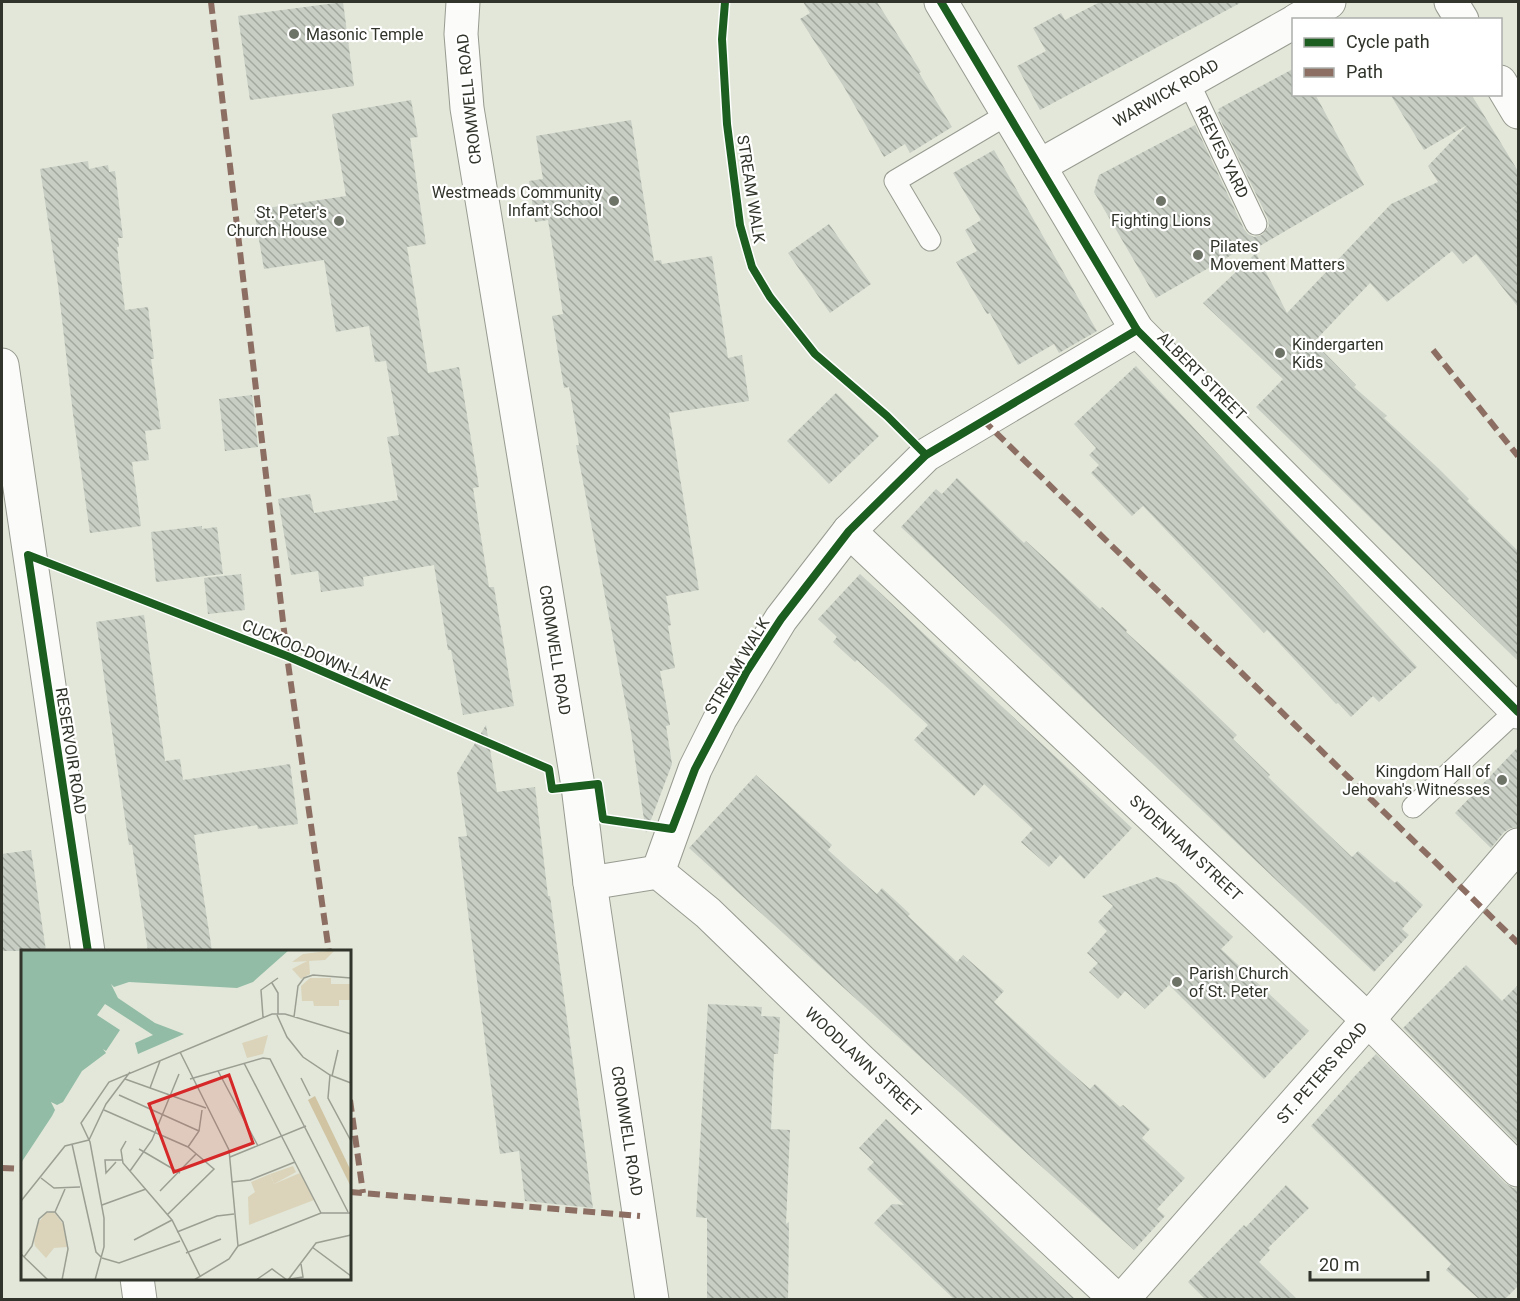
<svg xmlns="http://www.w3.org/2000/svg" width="1520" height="1301" font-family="Roboto,sans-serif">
<defs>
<pattern id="building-back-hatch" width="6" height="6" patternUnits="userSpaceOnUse" patternTransform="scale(1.5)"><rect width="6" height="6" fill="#c8cec4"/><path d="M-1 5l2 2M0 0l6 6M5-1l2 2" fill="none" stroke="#a3a89f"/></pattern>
</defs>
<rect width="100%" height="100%" fill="#e2e7d9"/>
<g fill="url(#building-back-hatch)">
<polygon points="343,2 354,86 250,100 238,16"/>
<polygon points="803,2 877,2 921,72 919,73 952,127 910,153 905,144 884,157 844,87 800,19 810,13"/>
<polygon points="1100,2 1242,2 1040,110 1017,66 1046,51 1033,28 1061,13 1065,20"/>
<polygon points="1293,69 1293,94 1315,94 1364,185 1253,250 1249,245 1156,298 1094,192 1099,175 1195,125 1244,229 1248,234 1254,237 1262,235 1269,226 1268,219 1217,113 1220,111 1218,109"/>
<polygon points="1390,94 1471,94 1518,171 1518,307 1476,254 1463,264 1452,251 1387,302 1370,283 1314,342 1356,385 1354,387 1387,416 1384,418 1438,468 1469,499 1467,501 1518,551 1518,661 1256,407 1283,379 1203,303 1256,253 1287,313 1391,204 1438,182 1428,166 1467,125 1424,150"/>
<polygon points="411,100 418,137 410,138 426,244 407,247 428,373 459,367 479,487 473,488 489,587 494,587 514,706 463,715 451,650 448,650 434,565 363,577 364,586 321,592 318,571 291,575 278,499 310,494 314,513 398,500 387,437 399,435 386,361 375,362 369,326 336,332 324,260 264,269 254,210 346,196 332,114"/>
<polygon points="631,120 654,261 661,260 662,264 712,256 728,358 742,355 749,401 669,413 699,590 666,596 671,625 668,626 675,668 660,671 670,725 666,726 672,764 646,833 631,732 576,445 579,445 569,387 564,388 552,316 563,314 548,220 535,222 529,181 543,179 536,136"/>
<polygon points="994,150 1097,331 1059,353 1054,344 1018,365 990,313 987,314 956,262 977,251 965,230 981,220 953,173"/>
<polygon points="88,161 89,169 108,165 109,172 115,171 123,238 118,238 119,247 117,247 125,310 148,307 154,359 151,359 161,429 145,431 149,460 132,462 141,526 90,533 73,414 58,285 40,169"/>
<polygon points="829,224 871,284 830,313 788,253"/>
<polygon points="1136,366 1417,667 1379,702 1373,696 1351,717 1338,703 1336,704 1267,630 1264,633 1143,506 1132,516 1091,473 1099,465 1089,455 1096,448 1074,424"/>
<polygon points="836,393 879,436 829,484 787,441"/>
<polygon points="252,395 258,447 225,451 219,399"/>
<polygon points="957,478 1024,543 1026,541 1100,609 1102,607 1116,620 1127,630 1126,632 1192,692 1237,735 1233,739 1270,775 1268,777 1352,857 1358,851 1395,883 1397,881 1423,905 1402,929 1409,935 1374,972 901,527 936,489 942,494"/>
<polygon points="202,526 202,529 217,527 223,574 156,582 151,532"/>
<polygon points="241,574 245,610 208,614 204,578"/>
<polygon points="860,574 1132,828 1084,879 1060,855 1049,867 1021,842 1033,829 984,784 974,796 914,740 928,725 879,680 857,660 855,662 833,642 837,637 818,619"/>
<polygon points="144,615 165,761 180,759 183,780 290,764 298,824 258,829 257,825 194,835 212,951 148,951 132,845 129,845 118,772 96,622"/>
<polygon points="486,725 497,792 535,787 548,896 550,896 593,1208 525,1201 519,1151 500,1154 458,837 467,836 457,773"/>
<polygon points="1518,747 1518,827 1511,828 1504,832 1491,848 1455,813"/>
<polygon points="756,775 832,845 828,850 877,894 882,888 910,914 908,916 957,962 963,955 1004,991 994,1002 1050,1054 1090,1089 1095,1084 1120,1107 1123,1105 1150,1129 1142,1138 1185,1178 1157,1209 1165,1216 1134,1250 689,848"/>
<polygon points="31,850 46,951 2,951 2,854"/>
<polygon points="1157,877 1176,884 1233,937 1221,949 1309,1031 1264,1079 1169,985 1145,1009 1125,991 1118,999 1089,972 1098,963 1087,953 1107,931 1098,922 1113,906 1102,896"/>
<polygon points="1466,965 1502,1001 1518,985 1518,1144 1403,1028"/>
<polygon points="708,1004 762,1007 761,1016 780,1017 778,1054 774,1054 771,1129 790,1130 786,1224 789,1222 788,1299 707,1299 707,1218 696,1217"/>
<polygon points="1376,1054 1505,1183 1513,1188 1518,1188 1518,1286 1505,1299 1479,1299 1446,1270 1451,1264 1311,1126 1354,1077"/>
<polygon points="886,1119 1004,1232 1075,1299 954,1299 874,1223 892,1204 904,1205 867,1169 874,1162 859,1148"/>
<polygon points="1286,1185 1309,1208 1268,1248 1270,1250 1259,1262 1297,1299 1205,1299 1188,1282 1244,1225 1246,1227"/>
</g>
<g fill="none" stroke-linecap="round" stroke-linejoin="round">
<defs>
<g id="service">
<polyline points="1188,81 1256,224"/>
<polyline points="930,240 895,181 1008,114"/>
<polyline points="1413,807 1517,710"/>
</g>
<g id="minor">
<polyline points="463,2 461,34 467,108 578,786 590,883 652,1300"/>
<polyline points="941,2 1137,330 1518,712"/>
<polyline points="1451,2 1462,20"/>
<polyline points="1297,20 1329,2"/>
<polyline points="1500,82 1518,112"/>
<polyline points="1039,166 1294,22"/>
<polyline points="2,365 88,952"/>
<polyline points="849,531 1368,1020 1518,1170"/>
<polyline points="658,872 695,769 720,719 781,619 849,531 926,455 1137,330"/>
<polyline points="590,883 658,872 708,913 859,1059 1117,1300"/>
<polyline points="137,1278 140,1300"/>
<polyline points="1122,1300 1368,1020 1518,845"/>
</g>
</defs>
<use href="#service" stroke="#979b90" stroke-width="23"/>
<use href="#minor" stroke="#979b90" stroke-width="35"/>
<use href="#service" stroke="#fbfbf9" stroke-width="21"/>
<use href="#minor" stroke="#fbfbf9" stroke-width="33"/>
<g stroke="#8d6e63" stroke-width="6" stroke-dasharray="12 6" stroke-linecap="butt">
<polyline points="211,2 287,656 329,952"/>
<polyline points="1433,350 1518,456"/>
<polyline points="983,420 1518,943"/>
<polyline points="350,1100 363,1193"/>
<polyline points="2,1168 22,1169"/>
<polyline points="350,1192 640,1216"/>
</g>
<defs>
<g id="cycleway">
<polyline points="725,2 722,39 727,124 740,225 752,267 770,297 815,354 887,416 926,455"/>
<polyline points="941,2 1137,330 1518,712"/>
<polyline points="88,952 28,555 287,656 549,769 552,789 598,784 603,819 672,829 695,769 747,671 781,619 849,531 926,455 1137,330"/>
</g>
</defs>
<use href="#cycleway" stroke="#fff" stroke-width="11"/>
<use href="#cycleway" stroke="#1b5e20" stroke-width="8"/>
</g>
<g fill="#6e7367" stroke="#fff" stroke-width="2">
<circle cx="294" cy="34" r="6"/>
<circle cx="614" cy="201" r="6"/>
<circle cx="1161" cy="201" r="6"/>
<circle cx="339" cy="221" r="6"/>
<circle cx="1198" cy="255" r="6"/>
<circle cx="1280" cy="353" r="6"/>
<circle cx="1502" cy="780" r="6"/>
<circle cx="1177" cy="982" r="6"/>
</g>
<g text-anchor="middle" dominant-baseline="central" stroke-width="4.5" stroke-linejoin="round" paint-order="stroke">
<g font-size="16" fill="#30342a" stroke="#fff" text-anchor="start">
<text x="306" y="34">Masonic Temple</text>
<text x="602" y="192" text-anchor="end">Westmeads Community<tspan x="602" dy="18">Infant School</tspan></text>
<text x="327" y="212" text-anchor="end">St. Peter's<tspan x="327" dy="18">Church House</tspan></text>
<text x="1161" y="220" text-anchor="middle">Fighting Lions</text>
<text x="1210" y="246">Pilates<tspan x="1210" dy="18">Movement Matters</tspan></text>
<text x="1292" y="344">Kindergarten<tspan x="1292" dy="18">Kids</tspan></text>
<text x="1490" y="771" text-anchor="end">Kingdom Hall of<tspan x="1490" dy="18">Jehovah's Witnesses</tspan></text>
<text x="1189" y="973">Parish Church<tspan x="1189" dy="18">of St. Peter</tspan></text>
</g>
<g font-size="16" fill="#30342a" stroke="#fff">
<text transform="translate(1166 93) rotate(-30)">WARWICK ROAD</text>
<text transform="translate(469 99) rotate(-96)">CROMWELL ROAD</text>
<text transform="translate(1222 152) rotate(64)">REEVES YARD</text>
<text transform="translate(751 189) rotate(81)">STREAM WALK</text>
<text transform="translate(1202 376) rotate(45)">ALBERT STREET</text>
<text transform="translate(555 650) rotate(81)">CROMWELL ROAD</text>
<text transform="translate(316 655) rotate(23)">CUCKOO-DOWN-LANE</text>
<text transform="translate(737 666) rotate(-59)">STREAM WALK</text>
<text transform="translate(71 751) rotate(81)">RESERVOIR ROAD</text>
<text transform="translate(1186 848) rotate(43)">SYDENHAM STREET</text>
<text transform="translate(863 1062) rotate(43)">WOODLAWN STREET</text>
<text transform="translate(1322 1073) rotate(-49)">ST. PETERS ROAD</text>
<text transform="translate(627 1131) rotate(81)">CROMWELL ROAD</text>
</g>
</g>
<g transform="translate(21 950)">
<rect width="330" height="330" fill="#e2e7d9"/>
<path d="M 314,0 L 304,10 L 271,12 L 282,4 ZM 272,216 L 275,222 L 253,234 L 249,224 Z" fill="#dbd4ba"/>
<path d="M 294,146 L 330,221 L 330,237 L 287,150 Z" fill="#d0c4a2"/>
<path d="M 288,10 L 289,24 L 280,29 L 271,19 ZM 289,28 L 310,28 L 310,34 L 330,34 L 330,50 L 318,50 L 318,56 L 293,56 L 292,51 L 281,51 L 280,36 ZM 247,85 L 242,104 L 226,108 L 221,93 ZM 279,223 L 293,250 L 228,275 L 227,247 L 234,242 L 230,232 L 249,224 L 253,234 ZM 33,262 L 42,274 L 46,297 L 33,298 L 25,308 L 14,296 L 13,291 L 17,273 L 25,263 Z" fill="#dbd4ba"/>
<path d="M 0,0 L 268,0 L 232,32 L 216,38 L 108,32 L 93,37 L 90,34 L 97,48 L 134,73 L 163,84 L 117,104 L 114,93 L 132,85 L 84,54 L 76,65 L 99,80 L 85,101 L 82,99 L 85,103 L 61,121 L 42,152 L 36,155 L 30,152 L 34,160 L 31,166 L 0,213 Z" fill="#92bca6"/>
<path fill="none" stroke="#9b9f93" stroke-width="1.5" d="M 251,33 L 257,43 L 257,64M 256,65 L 266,87 L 282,107 L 309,125 L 330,133M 242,67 L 240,40 L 257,28M 273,67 L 277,36 L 283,28 L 292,25 L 330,28M 159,102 L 208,200 L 217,296 L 208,309 L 173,330M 223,113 L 300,263M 197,121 L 237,196M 309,125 L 307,148 L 330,191M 311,126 L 317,100M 280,128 L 289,146M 104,129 L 185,158M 169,129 L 242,108 L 249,109 L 327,262M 129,138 L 139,111M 98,145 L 178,181M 83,160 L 167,197 L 193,219 L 146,265M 68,190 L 85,154 L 109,122M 105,191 L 100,200 L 102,213 L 151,270 L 179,326M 51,194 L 75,302 L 80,307M 167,197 L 178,181 L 181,160M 118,199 L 159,223M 209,207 L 285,176M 95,212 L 85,223 L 84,210 L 101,210M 109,221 L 131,190 L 158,124M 20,228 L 33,238 L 59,237M 211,232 L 229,230 L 274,212M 139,241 L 175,204M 0,251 L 44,196 L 68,190M 81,255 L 125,239M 34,262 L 44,239M 156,282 L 196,266 L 213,264M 113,290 L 151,270M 217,296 L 300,263 L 330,263M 291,297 L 330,326M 165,303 L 200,289M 0,304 L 27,330M 3,307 L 11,296 L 18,269 L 26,262 L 34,262 L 42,272 L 47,299 L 41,330M 81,308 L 98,313 L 159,291M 269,329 L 282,327 L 280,314M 74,330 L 83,297 L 83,268 L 69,192 L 60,173 L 88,132 L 251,64 L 264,64 L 330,84M 235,330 L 251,319 L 266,330M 267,330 L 295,293 L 330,285"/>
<path fill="#d62828" fill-opacity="0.15" stroke="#d62828" stroke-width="3" d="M 208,125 L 232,193 L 153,222 L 128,154 Z"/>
<rect width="330" height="330" fill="none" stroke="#30342a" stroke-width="3"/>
</g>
<rect width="1520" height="1301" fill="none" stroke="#30342a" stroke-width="6"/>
<rect x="1292" y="18" width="210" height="78" fill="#ffffff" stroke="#acaeaa" stroke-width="1.5"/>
<rect x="1304" y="38" width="30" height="9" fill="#1b5e20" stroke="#acaeaa" stroke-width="1.5"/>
<text x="1346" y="48" font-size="18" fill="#30342a">Cycle path</text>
<rect x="1304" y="68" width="30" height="9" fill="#8d6e63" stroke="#acaeaa" stroke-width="1.5"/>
<text x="1346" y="78" font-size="18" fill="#30342a">Path</text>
<path d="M1310 1271v9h118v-9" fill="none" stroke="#30342a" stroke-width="3"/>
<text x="1319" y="1271" font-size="18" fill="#30342a" stroke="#ffffff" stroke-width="4.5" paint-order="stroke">20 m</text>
</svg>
